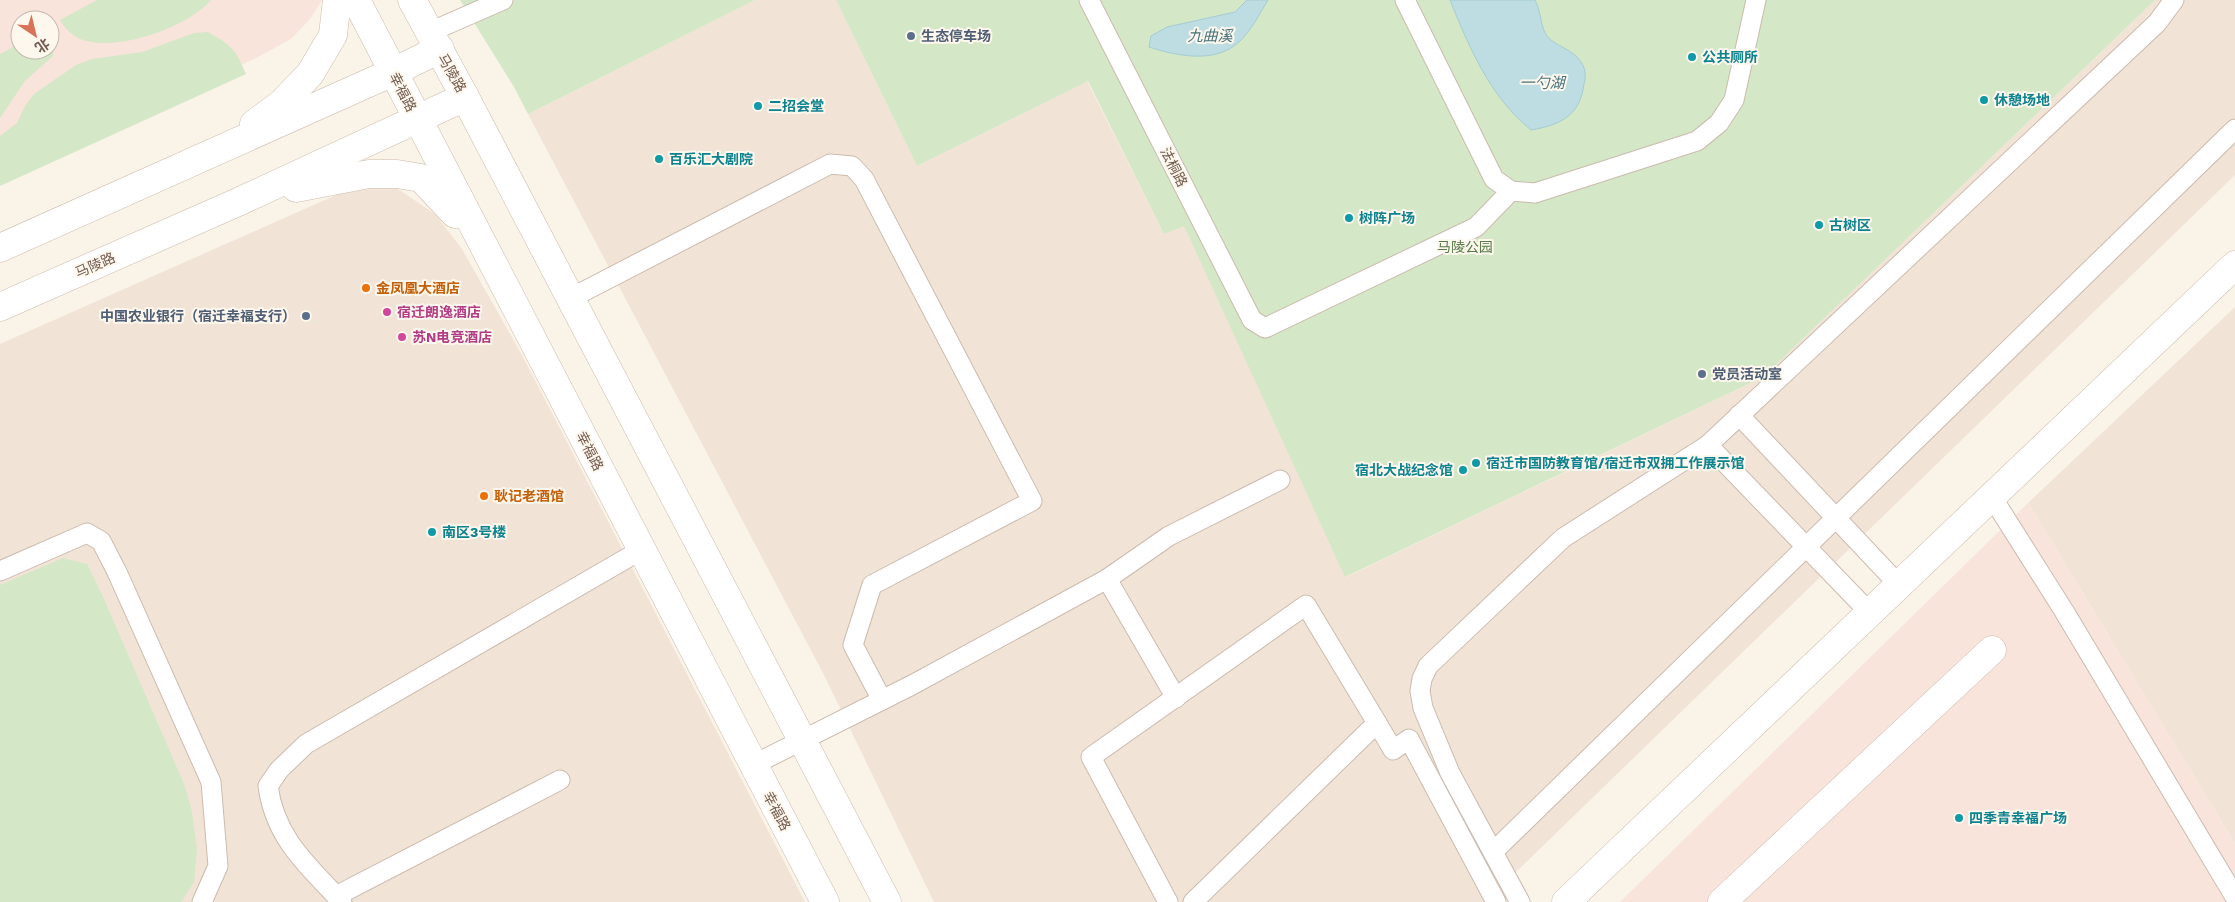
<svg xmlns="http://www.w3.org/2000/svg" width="2235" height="902" font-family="'Work Sans','Noto Sans SC',sans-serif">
<rect width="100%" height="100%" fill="#faf3e7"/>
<g fill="#f1e4d6">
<polygon points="755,0 836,0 917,166 1087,81 1164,234 1184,225 1346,577 1763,377 2155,0 2235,0 2235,175 1485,902 934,902 823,673 528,114"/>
<polygon points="395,187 435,214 462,249 523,357 805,902 0,902 0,344 352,188"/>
<polygon points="2235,307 2235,844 2028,503"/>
</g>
<g fill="#f9e4dc" fill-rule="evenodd">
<path d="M 0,0 L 322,0 L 310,19 L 291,39 L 256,58 L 0,174 ZM 20,20 L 50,20 L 50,50 L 20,50 Z"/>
<polygon points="2028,503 2235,844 2235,902 1620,902"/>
</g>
<g fill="#d4e7c7">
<path d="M 97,0 L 211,0 C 187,28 115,53 80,39 C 71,35 65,28 60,20 Z"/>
<polygon points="460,0 755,0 528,114 514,87"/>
<polygon points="836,0 2155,0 1763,377 1345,577 1184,226 1164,234 1088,81 917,166"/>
<path d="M 208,32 C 232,46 235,48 246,74 L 0,186 L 0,136 L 17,123 L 25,106 L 34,94 L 76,65 L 92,59 L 142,52 L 194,33 Z"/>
<polygon points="50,35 53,40 53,56 25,81 0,118 0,54 20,43 20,50 50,50"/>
<polygon points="63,558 87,564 103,597 184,784 192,812 197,850 194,882 181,902 0,902 0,585"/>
</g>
<g fill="#bddde2" stroke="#a5ccd3">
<path d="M 1247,0 L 1268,0 C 1260,13 1251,31 1239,42 C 1215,64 1177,56 1149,47 L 1151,36 L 1167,27 L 1235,12 Z"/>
<path d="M 1450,0 L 1535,0 C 1541,11 1541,29 1547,36 C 1556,47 1573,49 1581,62 C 1586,69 1586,77 1584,84 C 1580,116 1560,125 1531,130 C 1490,97 1469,47 1450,0 Z"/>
</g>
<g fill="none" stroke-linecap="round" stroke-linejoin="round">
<defs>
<g id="lane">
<polyline points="1089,0 1252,320 1265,328 1476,227 1511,191"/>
<polyline points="1405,0 1494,179 1511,191 1535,193 1697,141 1719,123 1734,100 1756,0"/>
<polyline points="430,32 503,0"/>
<polyline points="571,298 830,164 852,166 864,179 1032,501 872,585 853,645 882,700"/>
<polyline points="1739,415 1899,585"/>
<polyline points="1708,445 1870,613"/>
<polyline points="1992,497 2064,611 2235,897"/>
<polyline points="0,571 87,533 101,541 117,572 211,782 218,866 202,902"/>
<polyline points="1107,579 1169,536 1280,480"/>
<polyline points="1377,723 1393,750 1409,739 1496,902"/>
<polyline points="753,765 912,685 1107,579 1176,698"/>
<polyline points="1493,852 2235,129"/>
<polyline points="336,896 560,780"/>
<path d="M 342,902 C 307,865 275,838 268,786 L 279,770 L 306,744 L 641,550"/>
<polyline points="1168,902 1091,757 1306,605 1377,723 1193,902"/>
<polyline points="1520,902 1450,773 1423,708 1420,691 1422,679 1428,666 1563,538 1708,445 2157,23 2174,0"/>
</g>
<polyline id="street" points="1722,902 1992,650"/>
<g id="secondary">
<polyline points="356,0 825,902"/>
<polyline points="412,0 465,97 887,902"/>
<polyline points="254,124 282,103 310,74 333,35 337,0"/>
<polyline points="296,188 369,174 397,174 421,178 455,214"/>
<polyline points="0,248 393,72 440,49"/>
<polyline points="0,307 238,202 465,97"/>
<polyline points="1566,902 2235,265"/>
</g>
</defs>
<use href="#lane" stroke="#cbbbae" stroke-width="21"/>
<use href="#street" stroke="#cbbbae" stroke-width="29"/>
<use href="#secondary" stroke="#cdbbac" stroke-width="29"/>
<use href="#lane" stroke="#fff" stroke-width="19"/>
<use href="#street" stroke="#fff" stroke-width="28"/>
<use href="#secondary" stroke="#fff" stroke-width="28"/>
</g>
<g fill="#5c6f8a" stroke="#fdf7ed" stroke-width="2">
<circle cx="911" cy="36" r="5"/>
<circle cx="306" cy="316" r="5"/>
<circle cx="1702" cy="374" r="5"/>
</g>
<g fill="#0f9aa8" stroke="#fdf7ed" stroke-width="2">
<circle cx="1692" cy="57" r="5"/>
<circle cx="1984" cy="100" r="5"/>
<circle cx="758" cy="106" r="5"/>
<circle cx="659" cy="159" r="5"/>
<circle cx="1349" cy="218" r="5"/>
<circle cx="1819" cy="225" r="5"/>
<circle cx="1476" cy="463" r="5"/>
<circle cx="1463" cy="470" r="5"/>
<circle cx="432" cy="532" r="5"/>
<circle cx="1959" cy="818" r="5"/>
</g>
<g fill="#e8710a" stroke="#fdf7ed" stroke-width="2">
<circle cx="366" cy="288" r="5"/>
<circle cx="484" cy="496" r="5"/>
</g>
<g fill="#d1479c" stroke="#fdf7ed" stroke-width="2">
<circle cx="387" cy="312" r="5"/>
<circle cx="402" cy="337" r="5"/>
</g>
<g text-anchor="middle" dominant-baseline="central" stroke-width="4" stroke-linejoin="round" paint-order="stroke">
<g font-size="14" font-weight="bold" fill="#4e5e75" stroke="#fdf7ed" text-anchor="start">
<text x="921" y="36">生态停车场</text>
<text x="296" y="316" text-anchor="end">中国农业银行（宿迁幸福支行）</text>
<text x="1712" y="374">党员活动室</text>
</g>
<g font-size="14" font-weight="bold" fill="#0d838f" stroke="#fdf7ed" text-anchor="start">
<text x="1702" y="57">公共厕所</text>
<text x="1994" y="100">休憩场地</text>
<text x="768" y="106">二招会堂</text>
<text x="669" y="159">百乐汇大剧院</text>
<text x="1359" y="218">树阵广场</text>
<text x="1829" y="225">古树区</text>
<text x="1486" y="463">宿迁市国防教育馆/宿迁市双拥工作展示馆</text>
<text x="1453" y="470" text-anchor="end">宿北大战纪念馆</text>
<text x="442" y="532">南区3号楼</text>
<text x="1969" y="818">四季青幸福广场</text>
</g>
<g font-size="14" fill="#725a4e" stroke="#fdf7ed">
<text transform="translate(452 73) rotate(60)">马陵路</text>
<text transform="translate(403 92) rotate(63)">幸福路</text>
<text transform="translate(1174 167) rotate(63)">法桐路</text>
<text transform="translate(95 265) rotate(-24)">马陵路</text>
<text transform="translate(590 451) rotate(63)">幸福路</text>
<text transform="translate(777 811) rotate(62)">幸福路</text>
</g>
<g font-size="14" fill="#597b4a" stroke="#fdf7ed">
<text x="1465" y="247">马陵公园</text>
</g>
<g font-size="14" font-weight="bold" fill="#c56008" stroke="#fdf7ed" text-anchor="start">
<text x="376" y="288">金凤凰大酒店</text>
<text x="494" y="496">耿记老酒馆</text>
</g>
<g font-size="14" font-weight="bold" fill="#b23c85" stroke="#fdf7ed" text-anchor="start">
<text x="397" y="312">宿迁朗逸酒店</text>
<text x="412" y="337">苏N电竞酒店</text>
</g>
<g font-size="15" font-style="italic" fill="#47737c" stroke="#fdf7ed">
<text x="1210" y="36">九曲溪</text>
<text x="1542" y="83">一勺湖</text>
</g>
</g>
<g transform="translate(35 35) rotate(145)"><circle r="24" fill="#fdf7ed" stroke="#c5b8ad"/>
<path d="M0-4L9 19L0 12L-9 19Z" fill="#d87358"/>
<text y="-8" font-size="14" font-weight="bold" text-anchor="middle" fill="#725a4e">北</text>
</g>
</svg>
